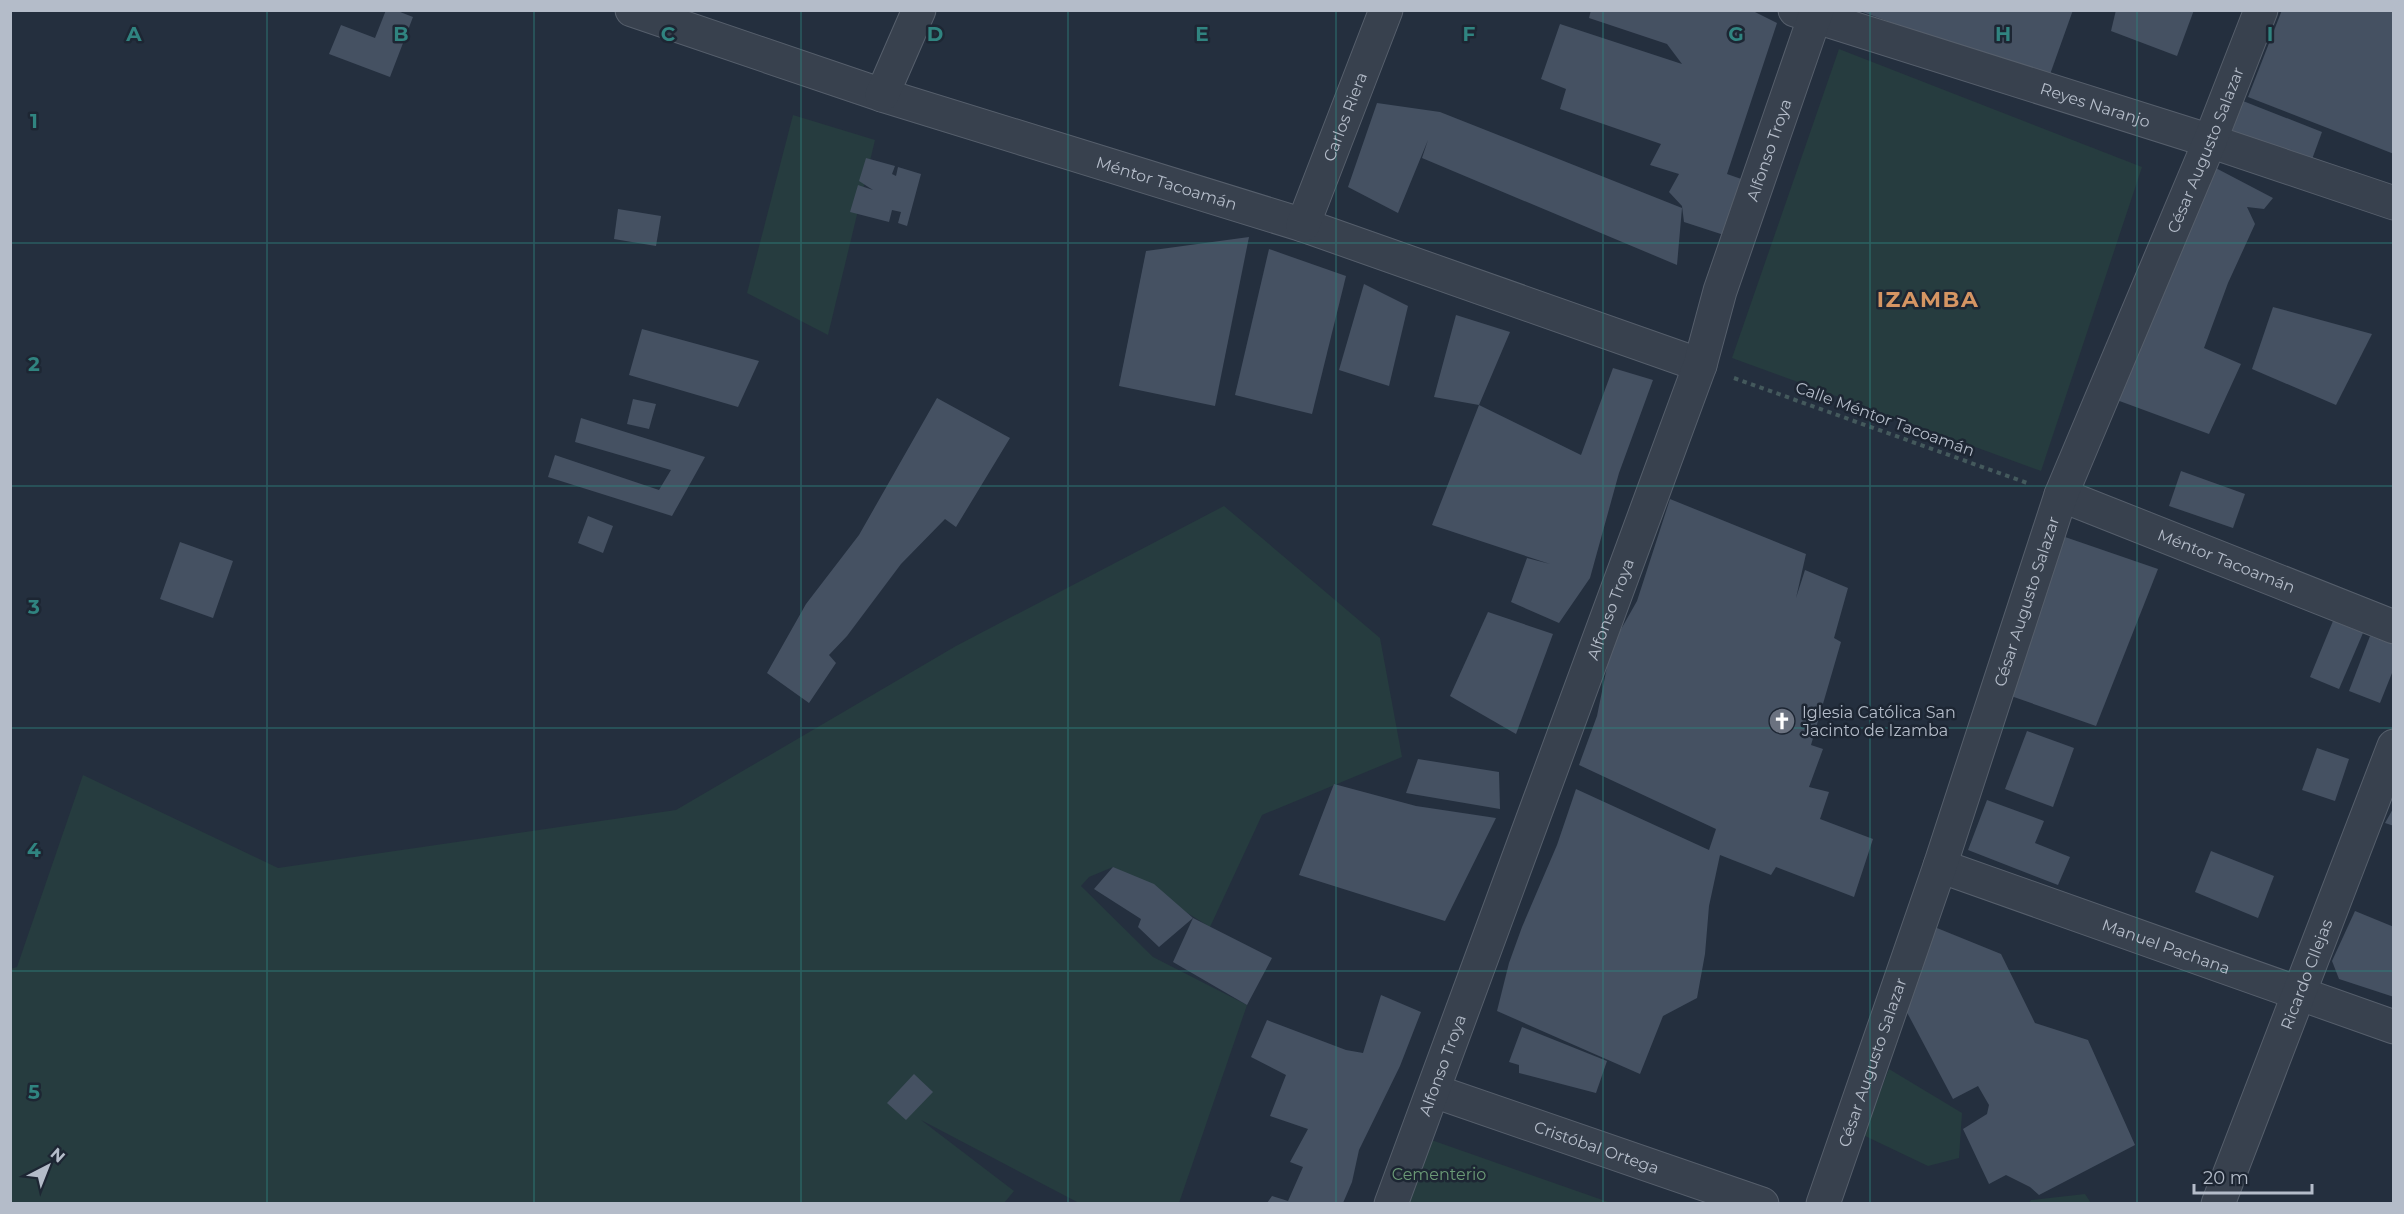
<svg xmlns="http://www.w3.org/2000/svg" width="2404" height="1214" font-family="Montserrat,sans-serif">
<rect width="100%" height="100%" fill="#242f3e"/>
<g fill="#263c3f">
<polygon points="1839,49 2142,167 2041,471 1732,358"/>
<polygon points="793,115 875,140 828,335 747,293"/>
<polygon points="1224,506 1380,638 1402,757 1262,815 1210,927 1113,867 1089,877 1081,886 1153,957 1247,1005 1179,1203 1079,1203 921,1120 1014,1191 1004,1203 11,1203 10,969 17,967 83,775 278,868 676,810 956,646"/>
<polygon points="1889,1069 1962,1113 1959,1158 1928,1166 1863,1135"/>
<polygon points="1420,1136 1611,1203 1397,1204"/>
<polygon points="2085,1194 2091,1203 2029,1203 2031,1200"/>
</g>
<g fill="#455162">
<polygon points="386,10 395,10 413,17 390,77 329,54 341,25 375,38"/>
<polygon points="1591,10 1751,10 1777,23 1727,174 1747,181 1727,236 1684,222 1682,206 1669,192 1679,174 1650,165 1661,144 1560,109 1566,89 1541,79 1560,24 1682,64 1667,44 1589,18"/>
<polygon points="1857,10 2073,10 2048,80"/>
<polygon points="2116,10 2194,10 2177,56 2111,31"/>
<polygon points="2282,10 2394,10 2394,154 2248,97"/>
<polygon points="2243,101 2322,132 2311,162 2232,131"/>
<polygon points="1377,103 1440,112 1682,208 1677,265 1422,158 1428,140 1398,213 1348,187"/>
<polygon points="866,158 895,166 892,174 896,176 898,167 921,174 907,226 898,223 901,212 892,210 889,222 850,212 858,185 873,190 859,181"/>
<polygon points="2210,165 2273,198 2264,209 2247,207 2255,224 2228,283 2204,348 2241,364 2209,434 2114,399"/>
<polygon points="618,209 661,216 656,246 614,239"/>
<polygon points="1249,237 1215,406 1119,386 1146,251"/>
<polygon points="1269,249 1346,276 1312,414 1235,395"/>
<polygon points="1364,284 1408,306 1389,386 1339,370"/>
<polygon points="2273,307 2372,334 2336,405 2252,369"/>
<polygon points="1456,315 1510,332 1479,405 1581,455 1613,368 1653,380 1619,473 1590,578 1559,623 1511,602 1527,558 1550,564 1432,525 1479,405 1434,397"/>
<polygon points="642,329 759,361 738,407 629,375"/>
<polygon points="937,398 1010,438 956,527 945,519 901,564 847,636 829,655 836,663 809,703 767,673 806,604 859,535"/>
<polygon points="633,399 656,404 649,429 627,424"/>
<polygon points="581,418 705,457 672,516 548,477 555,455 659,490 671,470 575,442"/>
<polygon points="2181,471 2245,494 2233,528 2169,506"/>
<polygon points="1670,499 1806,554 1796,598 1805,570 1848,588 1834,638 1841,642 1811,745 1823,749 1809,787 1829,792 1820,819 1873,839 1854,897 1776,867 1771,875 1720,855 1709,906 1705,954 1697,998 1663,1016 1640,1074 1497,1011 1509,963 1522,927 1557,845 1576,789 1709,850 1716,829 1579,765 1597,716 1611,647 1637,601"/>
<polygon points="588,516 613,526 603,553 578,543"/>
<polygon points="2065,537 2158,569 2096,726 2011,696"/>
<polygon points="180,542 233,561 213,618 160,599"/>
<polygon points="1488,612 1553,634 1516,734 1450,696"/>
<polygon points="2333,621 2363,633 2339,689 2310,677"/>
<polygon points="2370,636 2394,645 2394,668 2380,703 2349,691"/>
<polygon points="2027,731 2074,748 2053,807 2005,789"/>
<polygon points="2317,748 2349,759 2335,801 2302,790"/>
<polygon points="1418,759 1499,772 1500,809 1406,793"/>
<polygon points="1334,784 1416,806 1496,818 1445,921 1299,875"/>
<polygon points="1987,800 2044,821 2035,843 2070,857 2058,885 1968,850"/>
<polygon points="2394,807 2394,826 2385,823"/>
<polygon points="2211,851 2274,876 2258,918 2195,892"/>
<polygon points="1113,867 1154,884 1193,918 1159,947 1138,927 1141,919 1094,889"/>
<polygon points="2355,911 2394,927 2394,997 2339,979 2332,961"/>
<polygon points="1193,918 1272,958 1247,1005 1173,962"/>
<polygon points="1932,926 2001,954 2035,1023 2088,1040 2135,1145 2039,1195 2030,1187 2006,1175 1989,1184 1963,1129 1987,1114 1989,1105 1978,1086 1953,1099 1902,1003"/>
<polygon points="1381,995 1421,1012 1400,1066 1359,1150 1352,1182 1343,1203 1267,1203 1272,1196 1288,1201 1303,1167 1290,1162 1308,1129 1270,1116 1286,1075 1251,1057 1267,1020 1346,1050 1363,1053"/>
<polygon points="1522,1027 1607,1061 1596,1093 1519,1073 1519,1065 1509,1062"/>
<polygon points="914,1074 933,1092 906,1120 887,1103"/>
</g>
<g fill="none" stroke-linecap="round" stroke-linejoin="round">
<defs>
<g id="street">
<path id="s1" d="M 632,10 L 882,95 L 1303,225 L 1700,365"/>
<path id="s2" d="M 1795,10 L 2210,141 L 2394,203"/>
<polyline points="882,95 919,10"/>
<path id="s3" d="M 1303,225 L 1386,10"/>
<path id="s4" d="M 2061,495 L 2394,627"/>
<path id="s5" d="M 1940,866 L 2394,1027"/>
<path id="s6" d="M 1434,1091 L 1762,1204"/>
<path id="s7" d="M 1391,1204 L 1700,365 L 1720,291 L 1817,10"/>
<path id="s8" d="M 1823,1204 L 1940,866 L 2061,495 L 2210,141 L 2261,10"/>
<path id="s9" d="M 2218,1204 L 2394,746"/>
</g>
</defs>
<use href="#street" stroke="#565f6c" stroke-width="35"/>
<polyline stroke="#44595c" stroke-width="4" stroke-dasharray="4.5 4.5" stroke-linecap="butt" points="1734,378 2027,483"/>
<use href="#street" stroke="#38414e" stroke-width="33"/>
</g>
<path fill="none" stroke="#308480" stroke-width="1.5" stroke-opacity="0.55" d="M 267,10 L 267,1204M 534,10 L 534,1204M 801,10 L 801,1204M 1068,10 L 1068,1204M 1336,10 L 1336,1204M 1603,10 L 1603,1204M 1870,10 L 1870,1204M 2137,10 L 2137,1204M 10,243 L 2394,243M 10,486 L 2394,486M 10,728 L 2394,728M 10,971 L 2394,971"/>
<defs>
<symbol id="church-disc" viewBox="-11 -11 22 22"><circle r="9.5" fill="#6b7280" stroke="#1d2633"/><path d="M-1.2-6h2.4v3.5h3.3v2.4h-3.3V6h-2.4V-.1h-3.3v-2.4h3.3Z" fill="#fff"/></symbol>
</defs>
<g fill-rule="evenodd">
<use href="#church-disc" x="1767" y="706" width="30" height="30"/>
</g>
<g text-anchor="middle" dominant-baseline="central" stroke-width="5" stroke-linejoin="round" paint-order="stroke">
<g font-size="16" fill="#b4bcc9" stroke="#1d2633">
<text stroke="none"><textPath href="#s2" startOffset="315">Reyes Naranjo</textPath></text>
<text stroke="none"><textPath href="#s3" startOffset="116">Carlos Riera</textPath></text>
<text stroke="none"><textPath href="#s7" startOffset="1120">Alfonso Troya</textPath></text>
<text stroke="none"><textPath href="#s8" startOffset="1122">César Augusto Salazar</textPath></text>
<text stroke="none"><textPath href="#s1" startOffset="562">Méntor Tacoamán</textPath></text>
<text transform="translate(1885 419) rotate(20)">Calle Méntor Tacoamán</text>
<text stroke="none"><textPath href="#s4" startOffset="178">Méntor Tacoamán</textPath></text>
<text stroke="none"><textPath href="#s8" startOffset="636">César Augusto Salazar</textPath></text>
<text stroke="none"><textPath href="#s7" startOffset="634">Alfonso Troya</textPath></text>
<text stroke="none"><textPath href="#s5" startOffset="240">Manuel Pachana</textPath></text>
<text stroke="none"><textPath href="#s9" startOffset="246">Ricardo Cllejas</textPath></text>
<text stroke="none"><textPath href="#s8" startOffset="150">César Augusto Salazar</textPath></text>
<text stroke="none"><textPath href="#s7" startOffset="148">Alfonso Troya</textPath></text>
<text stroke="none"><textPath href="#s6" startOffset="172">Cristóbal Ortega</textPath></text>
</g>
<g font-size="16" fill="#b4bcc9" stroke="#1d2633" text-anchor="start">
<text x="1802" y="712">Iglesia Católica San<tspan x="1802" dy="18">Jacinto de Izamba</tspan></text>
</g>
<g font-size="16" fill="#6b9a76" stroke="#1d2633">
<text x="1439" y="1174">Cementerio</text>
</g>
<g font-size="22" font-weight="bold" letter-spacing="1.5" fill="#d59563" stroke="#1d2633">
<text x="1928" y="299">IZAMBA</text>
</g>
</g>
<g font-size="20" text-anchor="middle" font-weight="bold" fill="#308480" stroke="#1d2633" stroke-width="5" stroke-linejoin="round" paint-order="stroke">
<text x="134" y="41">A</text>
<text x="401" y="41">B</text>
<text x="668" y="41">C</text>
<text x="935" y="41">D</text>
<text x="1202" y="41">E</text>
<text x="1469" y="41">F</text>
<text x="1736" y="41">G</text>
<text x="2003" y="41">H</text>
<text x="2270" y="41">I</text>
<text x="34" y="128">1</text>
<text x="34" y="371">2</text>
<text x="34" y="614">3</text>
<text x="34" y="857">4</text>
<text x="34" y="1099">5</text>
</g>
<rect width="2404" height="1214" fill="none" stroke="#b4bcc9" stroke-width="24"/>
<g transform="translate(48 1166) rotate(42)" stroke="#1d2633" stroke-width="4.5" paint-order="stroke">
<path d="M0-4.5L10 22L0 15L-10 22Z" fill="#b4bcc9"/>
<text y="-9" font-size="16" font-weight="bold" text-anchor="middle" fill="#b4bcc9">N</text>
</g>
<path d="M2194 1184v9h118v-9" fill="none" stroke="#b4bcc9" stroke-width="3"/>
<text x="2203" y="1184" font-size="18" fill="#b4bcc9" stroke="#1d2633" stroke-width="4.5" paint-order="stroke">20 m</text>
</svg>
